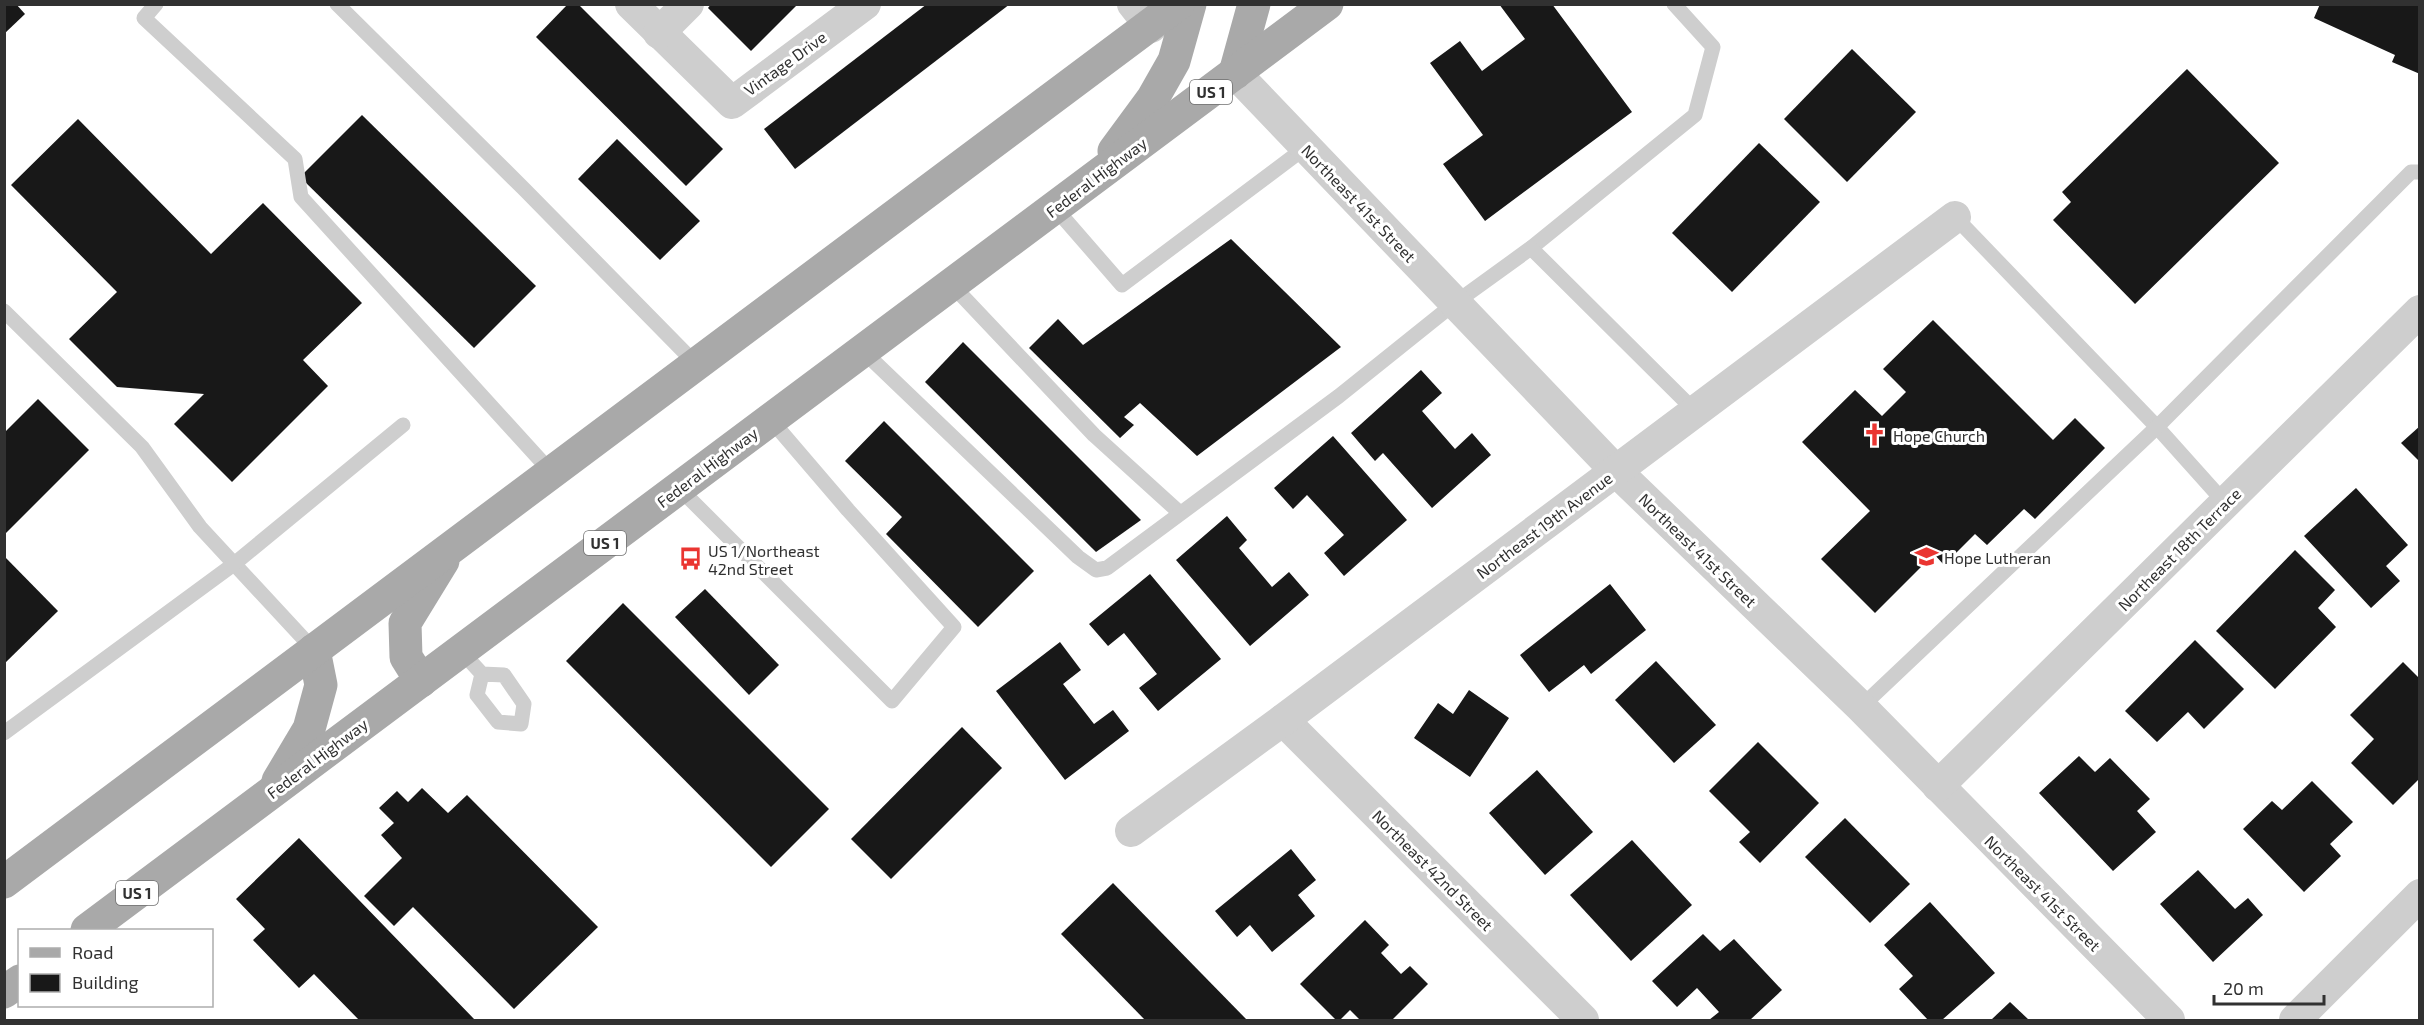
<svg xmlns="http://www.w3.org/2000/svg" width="2424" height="1025" font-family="'Exo 2',sans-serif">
<rect width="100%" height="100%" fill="#fff"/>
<g fill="#181818">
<polygon points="4,4 16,4 25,14 4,34"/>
<polygon points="568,4 578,4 723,149 686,186 536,37"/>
<polygon points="711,4 798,4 751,51 708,8"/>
<polygon points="927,4 1010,4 795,169 764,129"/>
<polygon points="1499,4 1552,4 1632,112 1485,221 1443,164 1483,135 1430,63 1460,41 1482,71 1525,39"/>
<polygon points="2320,4 2420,4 2420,74 2392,62 2395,55 2314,18"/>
<polygon points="1852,49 1916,112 1847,182 1784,119"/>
<polygon points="2187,69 2279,163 2135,304 2053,220 2071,202 2062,192"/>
<polygon points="362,115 536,286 474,348 300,177"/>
<polygon points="78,119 211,254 263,203 362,303 303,360 328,386 232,482 174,424 204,394 117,387 69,339 117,292 11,185"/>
<polygon points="617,139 700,221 660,260 578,179"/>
<polygon points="1759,143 1820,202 1732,292 1672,233"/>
<polygon points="1231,239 1341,347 1197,456 1140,403 1124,417 1134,425 1120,438 1029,348 1058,319 1083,345"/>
<polygon points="1933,320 2053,440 2075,418 2105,448 2035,519 2024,509 1987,545 1975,534 1944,565 1934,554 1875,613 1821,559 1870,511 1802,442 1855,390 1882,416 1906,392 1883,369"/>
<polygon points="963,342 1141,520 1096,552 925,382"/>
<polygon points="1421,370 1442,393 1422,411 1455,449 1472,433 1491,455 1432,508 1383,453 1375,461 1351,433"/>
<polygon points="38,399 89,450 4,535 4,433"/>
<polygon points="884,421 1034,571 978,627 886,534 902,517 845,461"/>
<polygon points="2420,426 2420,462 2401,443"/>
<polygon points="1333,436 1407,520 1344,576 1324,553 1344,535 1307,495 1293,509 1274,488"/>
<polygon points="2356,488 2408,545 2386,566 2400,581 2371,608 2304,536"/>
<polygon points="1227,516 1247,540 1239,548 1272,587 1289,572 1309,595 1250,646 1176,560"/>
<polygon points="2295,550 2335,590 2318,608 2336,627 2275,689 2216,631"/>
<polygon points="4,556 58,611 4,664"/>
<polygon points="1150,574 1221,659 1158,711 1139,688 1157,674 1124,633 1108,646 1089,624"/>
<polygon points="1610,584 1646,630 1591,674 1584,665 1549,692 1520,655"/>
<polygon points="705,589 779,665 749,695 675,617"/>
<polygon points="623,603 829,809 771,867 566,661"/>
<polygon points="2195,640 2244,689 2204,729 2188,712 2157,742 2125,711"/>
<polygon points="1060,642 1081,670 1063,684 1094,724 1113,710 1129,731 1065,780 996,691"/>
<polygon points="1656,661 1716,725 1674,763 1615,700"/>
<polygon points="2403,662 2420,679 2420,778 2393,805 2351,763 2374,739 2350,715"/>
<polygon points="1469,690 1509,718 1470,777 1414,738 1438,703 1453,714"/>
<polygon points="962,727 1002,768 891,879 851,839"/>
<polygon points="1758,742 1819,803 1760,863 1739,842 1750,832 1709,791"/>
<polygon points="2079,756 2095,772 2110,758 2150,799 2137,811 2156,832 2113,871 2039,793"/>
<polygon points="1537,770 1593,832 1545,875 1489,813"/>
<polygon points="2312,781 2353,822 2330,844 2341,856 2304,892 2243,829 2272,801 2282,810"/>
<polygon points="422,788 448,813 467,795 598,927 514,1009 413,907 394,926 364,896 402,858 381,835 394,823 379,808 397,791 408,802"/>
<polygon points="1845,818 1910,884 1870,923 1805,857"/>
<polygon points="299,838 475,1020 359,1020 314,974 299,988 253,940 265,929 236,899"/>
<polygon points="1632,840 1692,905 1631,961 1570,895"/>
<polygon points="1291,849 1316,880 1298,895 1315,916 1272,952 1250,925 1237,937 1215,911"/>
<polygon points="2198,870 2235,909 2248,898 2263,915 2213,962 2160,904"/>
<polygon points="1113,883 1247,1020 1145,1020 1061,934"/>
<polygon points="1930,902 1995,973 1942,1020 1928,1020 1899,989 1913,976 1884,945"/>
<polygon points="1365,920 1389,945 1381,953 1401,974 1410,966 1428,984 1392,1020 1360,1020 1350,1010 1340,1020 1336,1020 1300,984"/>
<polygon points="1703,934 1720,951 1734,939 1782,990 1750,1020 1709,1020 1719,1012 1697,988 1677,1007 1652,981"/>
<polygon points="2010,1002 2029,1020 1991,1020"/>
</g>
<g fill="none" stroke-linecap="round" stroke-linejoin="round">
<g stroke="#cecece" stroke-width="15">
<polyline points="156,4 144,18 295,159 301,197 552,473"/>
<polyline points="337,4 524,189 697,365"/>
<polyline points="1055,208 1122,285 1306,147"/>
<polyline points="1955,217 2157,427 2226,504"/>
<polyline points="1531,248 1695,115 1713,47 1674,4"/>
<polyline points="952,285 1094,435 1180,513"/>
<polyline points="4,311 142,447 200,527 314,650"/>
<polyline points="863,351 1078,557 1096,570 1107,568 1339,396 1455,303 1531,248 1695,411"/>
<polyline points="679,488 892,701 954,627 848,510 771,420"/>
<polyline points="461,651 482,674 504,675 524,704 521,724 498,722 477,695 482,674"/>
<polyline points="1861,707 2157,427 2411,172 2420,172"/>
<polyline points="4,733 234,564 403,425"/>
</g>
<g stroke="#cecece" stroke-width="32">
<polyline points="631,4 732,103 865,4"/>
<polyline points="1133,4 1151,27"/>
<polyline points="659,33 688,4"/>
<polyline points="1235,73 1616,471 1861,707 2169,1020"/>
<polyline points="1283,720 1583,1020"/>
<polyline points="1938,786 2420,311"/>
<polyline points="1131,831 1283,720 1955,217"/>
<polyline points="2295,1020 2420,895"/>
</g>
<g stroke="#a9a9a9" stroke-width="33">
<polyline points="1235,73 1254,4"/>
<polyline points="1114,151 1153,98 1174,61 1190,4"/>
<polyline points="421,681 406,657 405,623 443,561"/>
<polyline points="278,781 309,729 321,685 314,650"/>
<polyline points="4,882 1178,4"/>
<polyline points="87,930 1327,4"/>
<polyline points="4,992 20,981"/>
</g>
</g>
<defs>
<symbol id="church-bare" viewBox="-9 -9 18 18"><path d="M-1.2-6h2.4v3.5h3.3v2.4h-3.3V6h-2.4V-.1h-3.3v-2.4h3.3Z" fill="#ea3531" stroke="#fff" stroke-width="2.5" paint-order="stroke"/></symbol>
<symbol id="school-bare" viewBox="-9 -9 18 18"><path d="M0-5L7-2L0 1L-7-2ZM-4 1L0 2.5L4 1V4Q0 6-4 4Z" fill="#ea3531" stroke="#fff" stroke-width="2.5" paint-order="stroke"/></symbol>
<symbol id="bus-bare" viewBox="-9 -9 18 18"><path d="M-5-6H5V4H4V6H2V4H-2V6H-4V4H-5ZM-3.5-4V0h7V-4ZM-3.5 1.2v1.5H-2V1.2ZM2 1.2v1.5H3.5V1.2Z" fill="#ea3531" stroke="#fff" stroke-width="2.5" paint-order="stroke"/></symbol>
</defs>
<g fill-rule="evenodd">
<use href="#church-bare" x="1858" y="418" width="33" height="33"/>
<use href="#school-bare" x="1910" y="540" width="33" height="33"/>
<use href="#bus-bare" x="674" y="542" width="33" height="33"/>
</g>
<g text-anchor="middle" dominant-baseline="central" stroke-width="6" stroke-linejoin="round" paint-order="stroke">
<g fill="#fff" stroke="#6f6f6f" stroke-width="1.5">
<rect x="1190" y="80" width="42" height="24" rx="4.5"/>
<rect x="584" y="531" width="42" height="24" rx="4.5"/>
<rect x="116" y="881" width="42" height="24" rx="4.5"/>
</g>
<g font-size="15" font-weight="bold" fill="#313131">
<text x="1211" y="92">US 1</text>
<text x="605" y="543">US 1</text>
<text x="137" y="893">US 1</text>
</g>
<g font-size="16" fill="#313131" stroke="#fff">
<text transform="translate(785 63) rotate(-36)">Vintage Drive</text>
<text transform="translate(1096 177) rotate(-37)">Federal Highway</text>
<text transform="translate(1359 203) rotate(46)">Northeast 41st Street</text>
<text transform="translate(707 467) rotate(-37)">Federal Highway</text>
<text transform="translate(1544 525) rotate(-37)">Northeast 19th Avenue</text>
<text transform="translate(2179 549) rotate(-45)">Northeast 18th Terrace</text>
<text transform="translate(1698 550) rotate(44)">Northeast 41st Street</text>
<text transform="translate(317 758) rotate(-37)">Federal Highway</text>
<text transform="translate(1433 870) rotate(45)">Northeast 42nd Street</text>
<text transform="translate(2043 893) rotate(45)">Northeast 41st Street</text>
</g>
<g font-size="16" fill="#313131" stroke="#fff" text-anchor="start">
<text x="1893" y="435">Hope Church</text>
<text x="708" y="550">US 1/Northeast<tspan x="708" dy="18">42nd Street</tspan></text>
<text x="1944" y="557">Hope Lutheran</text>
</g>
</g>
<rect width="2424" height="1025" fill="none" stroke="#313131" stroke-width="12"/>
<rect x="18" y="929" width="195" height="78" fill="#ffffff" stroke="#adadad" stroke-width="1.5"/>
<rect x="30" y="948" width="30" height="9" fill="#a9a9a9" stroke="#adadad" stroke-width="1.5"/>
<text x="72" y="959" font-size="18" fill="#313131">Road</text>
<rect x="30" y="974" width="30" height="18" fill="#181818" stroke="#adadad" stroke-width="1.5"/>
<text x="72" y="989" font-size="18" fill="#313131">Building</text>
<path d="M2214 995v9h110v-9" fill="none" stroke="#313131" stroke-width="3"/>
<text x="2223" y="995" font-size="18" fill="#313131" stroke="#ffffff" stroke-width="4.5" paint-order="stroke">20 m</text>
</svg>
